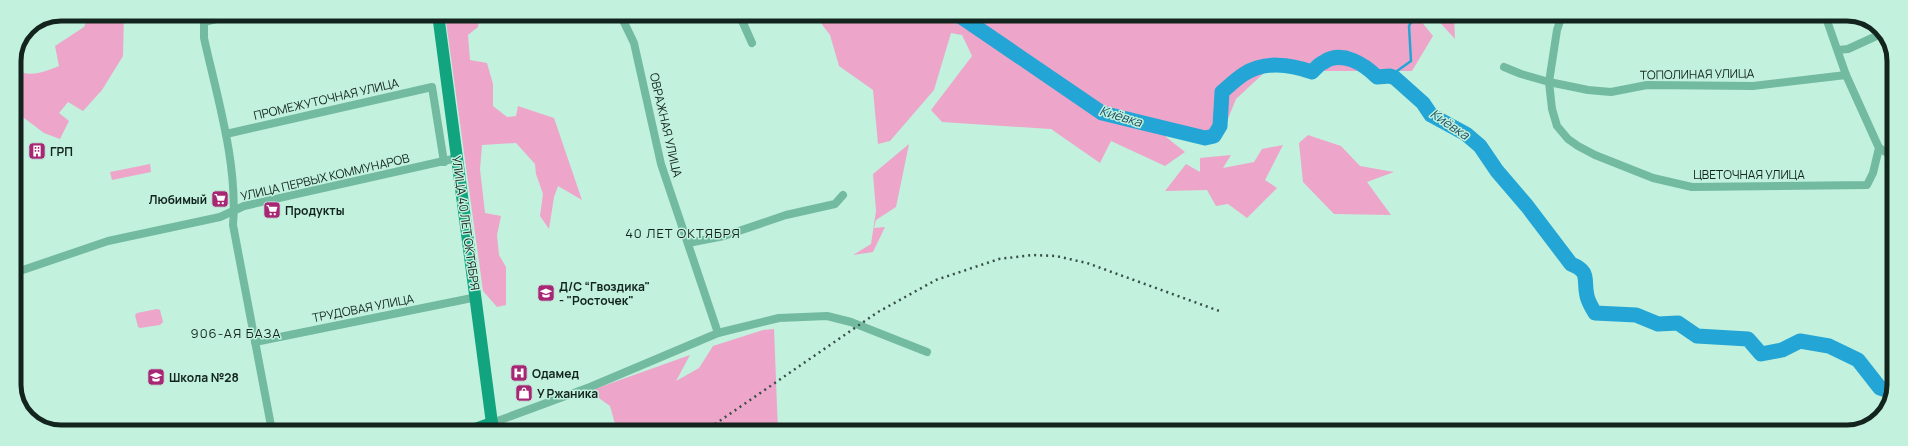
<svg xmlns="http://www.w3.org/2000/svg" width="1908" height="446" font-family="Manrope,sans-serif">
<rect width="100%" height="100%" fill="#c2f1de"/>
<g fill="#eda6c9">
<path d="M 89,14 L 124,14 L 123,56 L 102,90 L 83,111 L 68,102 L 59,113 L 69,121 L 60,139 L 44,133 L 24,118 L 14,115 L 14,68 C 28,79 44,72 59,66 L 55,46 L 84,27 Z"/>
<polygon points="445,14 480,14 478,27 468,35 470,60 487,63 493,84 493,106 507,117 516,116 518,106 554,118 582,200 558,186 554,197 549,229 540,216 543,194 536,174 535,164 516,143 482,145 480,169 485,213 501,216 497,235 499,255 506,267 506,305 497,307 483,291"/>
<polygon points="814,14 1404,15 1401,19 1417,16 1433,36 1412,71 1266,71 1236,99 1221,136 1168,129 1166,137 1185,152 1165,166 1111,141 1100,163 1051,129 942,122 931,110 972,56 962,35 951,33 934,90 890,141 878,144 873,90 839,66 830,35"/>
<polygon points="1433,15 1454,15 1455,39"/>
<polygon points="1308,135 1341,146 1360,166 1394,172 1367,182 1391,215 1334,214 1303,182 1299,143"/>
<polygon points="909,144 896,207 876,220 874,228 885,227 873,252 853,255 871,244 876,211 873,174"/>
<polygon points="1283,145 1265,180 1277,188 1247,218 1228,204 1216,206 1207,190 1165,191 1186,164 1200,172 1200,158 1231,155 1223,168 1254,162 1262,149"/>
<polygon points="150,164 151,172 112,180 110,172"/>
<polygon points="157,309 160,310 163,322 160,325 140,328 138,327 135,315 137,313"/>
<polygon points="774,329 778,431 617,431 610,406 589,391 690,355 676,381 699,368 713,346 763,330"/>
</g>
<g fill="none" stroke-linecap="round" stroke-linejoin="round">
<polyline stroke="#23a6d5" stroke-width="2.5" points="1390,76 1411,61 1409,26 1415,15"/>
<path stroke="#23a6d5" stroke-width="15" d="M 957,14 L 1102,113 L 1205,138 L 1214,136 L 1220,126 L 1222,92 C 1229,86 1236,79 1244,74 C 1264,61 1290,64 1312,72 C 1315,69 1319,64 1324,62 C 1342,50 1364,64 1377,77 L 1390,76 L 1395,78 L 1423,103 L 1431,115 L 1466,134 L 1480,146 L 1497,171 L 1527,206 L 1571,264 C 1591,272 1583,279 1587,296 C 1588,301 1592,308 1595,313 L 1636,315 L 1658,324 L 1678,323 L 1697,336 L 1748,339 L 1761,354 L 1782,350 L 1800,341 L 1829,346 L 1858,360 L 1880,388 L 1893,392"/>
<g stroke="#72bba0" stroke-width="8">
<path d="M 236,14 L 204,22 L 204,38 C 217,97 238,164 233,225 L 272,431"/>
<polyline points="620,14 634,43 661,164 718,333"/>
<polyline points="739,14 752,43"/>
<polyline points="1562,15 1557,30 1549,82 1552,109 1557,126 1568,139 1578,146 1595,155 1653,178 1692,187 1867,185 1873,173 1879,148"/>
<polyline points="1825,15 1846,75 1879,148 1894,157"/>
<polyline points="1838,50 1848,49 1883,33"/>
<polyline points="1504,67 1521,74 1549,82 1588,90 1611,92 1647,85 1753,86 1846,75"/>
<polyline points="226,134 432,87 444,162"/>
<polyline points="688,243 724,236 786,215 835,204 843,195"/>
<polyline points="14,273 108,241 220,217 244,206 457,158"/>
<polyline points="255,342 477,297"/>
<polyline points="492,423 590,387 718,333 779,318 827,316 851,322 927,352"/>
</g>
<g stroke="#11a47f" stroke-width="12">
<polyline points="438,14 493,431"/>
<polyline points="470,431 492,423"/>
</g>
<polyline stroke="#374f46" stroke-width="2.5" stroke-dasharray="2 4" stroke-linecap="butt" points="705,431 878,312 936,280 999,259 1032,255 1056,256 1087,263 1222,312"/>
</g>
<defs>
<symbol id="building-square" viewBox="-11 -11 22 22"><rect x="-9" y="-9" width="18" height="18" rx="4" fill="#a82775" stroke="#c2f1de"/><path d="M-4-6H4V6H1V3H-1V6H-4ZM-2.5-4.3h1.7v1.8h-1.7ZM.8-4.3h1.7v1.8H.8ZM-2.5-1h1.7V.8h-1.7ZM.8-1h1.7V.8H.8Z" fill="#fff"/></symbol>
<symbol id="supermarket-square" viewBox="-11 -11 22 22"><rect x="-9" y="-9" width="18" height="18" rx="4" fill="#a82775" stroke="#c2f1de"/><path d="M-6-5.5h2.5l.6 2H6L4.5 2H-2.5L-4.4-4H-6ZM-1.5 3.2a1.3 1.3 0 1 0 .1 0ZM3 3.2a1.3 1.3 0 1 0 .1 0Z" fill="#fff"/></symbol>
<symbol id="school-square" viewBox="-11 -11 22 22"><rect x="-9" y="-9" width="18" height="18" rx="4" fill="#a82775" stroke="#c2f1de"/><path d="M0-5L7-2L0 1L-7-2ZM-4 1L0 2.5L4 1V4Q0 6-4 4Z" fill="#fff"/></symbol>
<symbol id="hospital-square" viewBox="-11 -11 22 22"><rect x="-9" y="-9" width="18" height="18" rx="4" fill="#a82775" stroke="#c2f1de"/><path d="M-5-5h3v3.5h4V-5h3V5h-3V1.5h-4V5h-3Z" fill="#fff"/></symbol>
<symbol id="shop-square" viewBox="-11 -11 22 22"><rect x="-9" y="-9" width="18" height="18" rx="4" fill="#a82775" stroke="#c2f1de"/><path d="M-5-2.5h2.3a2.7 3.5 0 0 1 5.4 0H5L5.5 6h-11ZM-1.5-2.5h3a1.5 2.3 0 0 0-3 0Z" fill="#fff"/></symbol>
</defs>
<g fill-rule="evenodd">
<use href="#building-square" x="27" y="141" width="20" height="20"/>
<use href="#supermarket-square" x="210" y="189" width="20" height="20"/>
<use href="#supermarket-square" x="262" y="200" width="20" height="20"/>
<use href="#school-square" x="536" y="283" width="20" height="20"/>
<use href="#hospital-square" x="509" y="363" width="20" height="20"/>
<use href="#school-square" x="146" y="367" width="20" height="20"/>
<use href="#shop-square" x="514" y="383" width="20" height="20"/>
</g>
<g text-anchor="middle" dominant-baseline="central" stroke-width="3" stroke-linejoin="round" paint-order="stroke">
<g font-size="12" fill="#12241d" stroke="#c2f1de">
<text transform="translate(1697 74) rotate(-1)">ТОПОЛИНАЯ УЛИЦА</text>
<text transform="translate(326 99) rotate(-13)">ПРОМЕЖУТОЧНАЯ УЛИЦА</text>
<text transform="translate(666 125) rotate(77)">ОВРАЖНАЯ УЛИЦА</text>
<text x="1749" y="174">ЦВЕТОЧНАЯ УЛИЦА</text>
<text transform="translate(325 177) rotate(-13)">УЛИЦА ПЕРВЫХ КОММУНАРОВ</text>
<text transform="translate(466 223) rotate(82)">УЛИЦА 40 ЛЕТ ОКТЯБРЯ</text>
<text transform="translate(363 308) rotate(-11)">ТРУДОВАЯ УЛИЦА</text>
</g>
<g font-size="12" font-weight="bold" fill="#12241d" stroke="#c2f1de" text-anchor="start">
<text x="50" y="151">ГРП</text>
<text x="207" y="199" text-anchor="end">Любимый</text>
<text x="285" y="210">Продукты</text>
<text x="559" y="286">Д/С “Гвоздика"<tspan x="559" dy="14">- "Росточек"</tspan></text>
<text x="532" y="373">Одамед</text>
<text x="169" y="377">Школа №28</text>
<text x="537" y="393">У Ржаника</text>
</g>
<g font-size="13" font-style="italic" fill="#205165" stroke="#c2f1de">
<text transform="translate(1121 116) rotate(17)">Киёвка</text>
<text transform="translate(1450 124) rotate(34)">Киёвка</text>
</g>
<g font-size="13" letter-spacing="1" fill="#12241d" stroke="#c2f1de">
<text x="683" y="233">40 ЛЕТ ОКТЯБРЯ</text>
<text x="236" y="333">906-АЯ БАЗА</text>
</g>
</g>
<path d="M0 0H1908V446H0ZM61 21H1847A40 40 0 0 1 1887 61V385A40 40 0 0 1 1847 425H61A40 40 0 0 1 21 385V61A40 40 0 0 1 61 21Z" fill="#c2f1de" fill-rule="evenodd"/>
<path fill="none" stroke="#12241d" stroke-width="5" d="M61 21H1847A40 40 0 0 1 1887 61V385A40 40 0 0 1 1847 425H61A40 40 0 0 1 21 385V61A40 40 0 0 1 61 21Z"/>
</svg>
